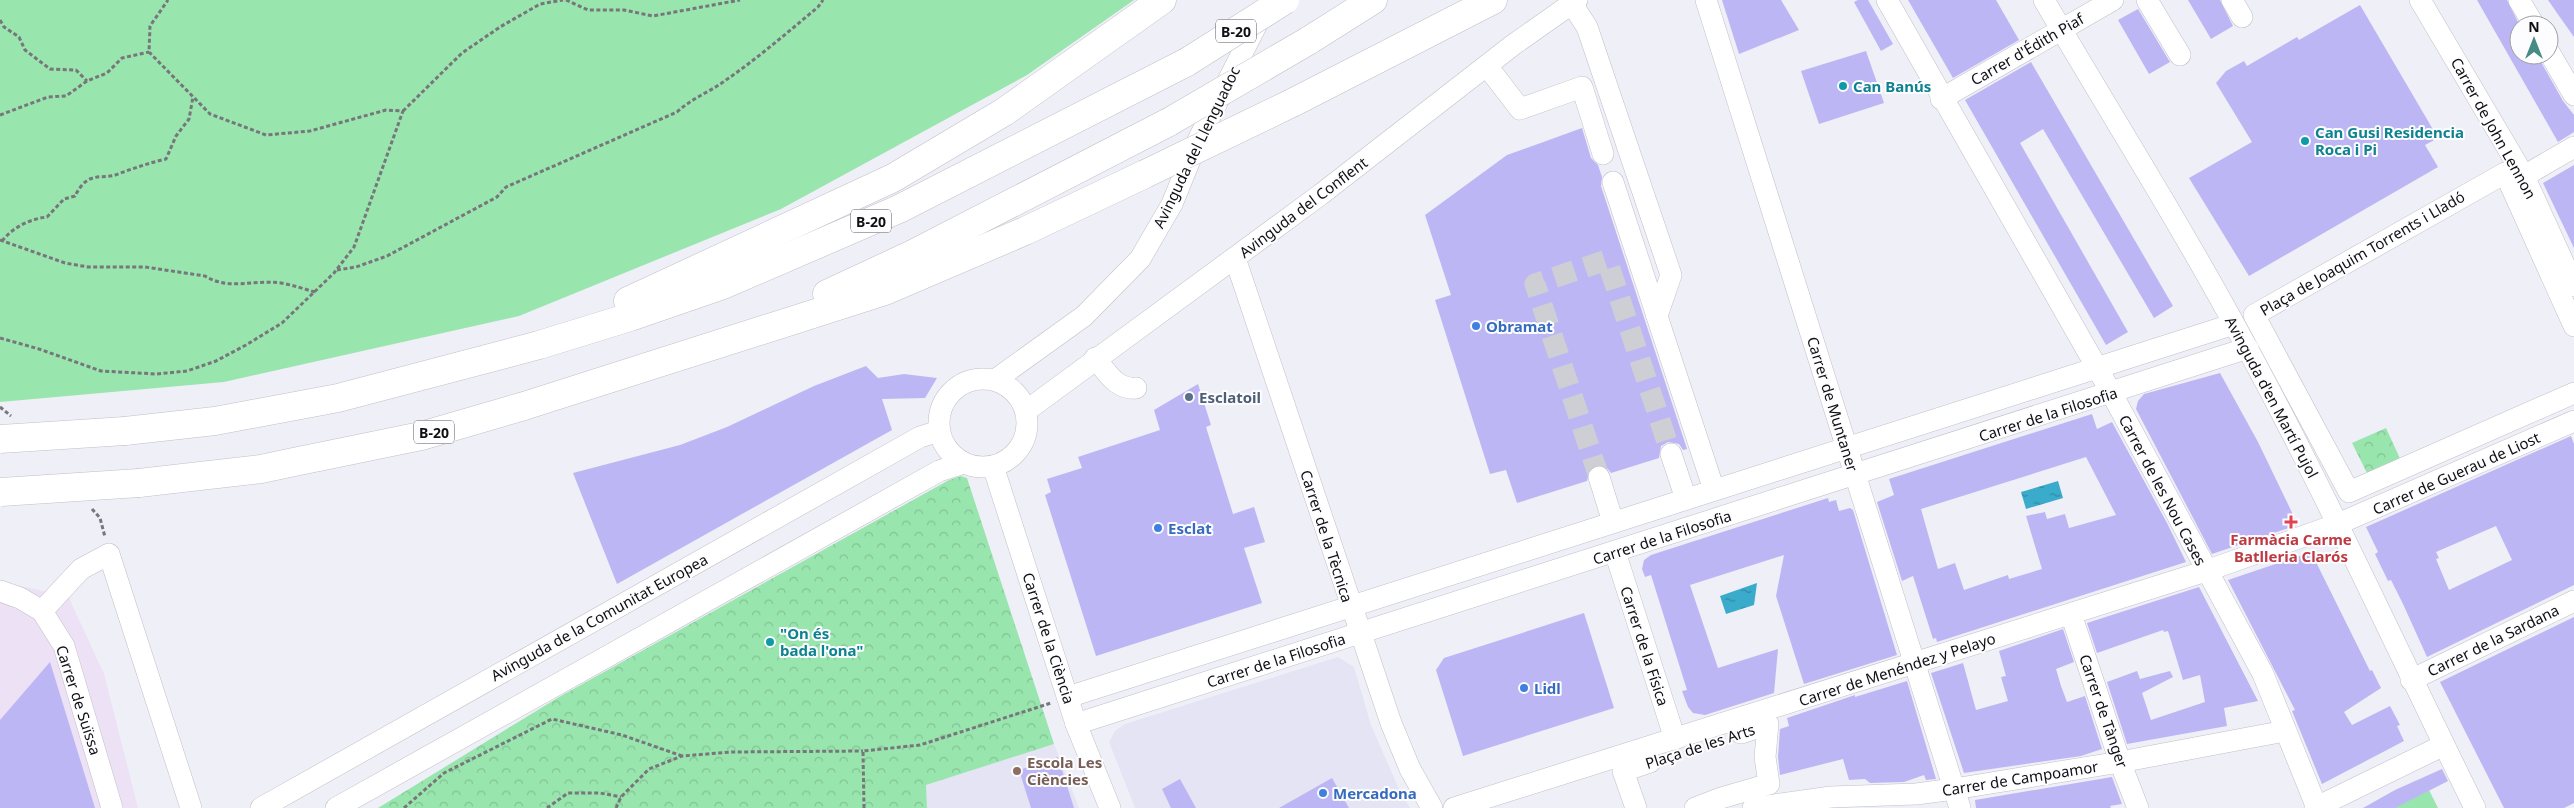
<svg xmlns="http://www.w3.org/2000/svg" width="2574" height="808" font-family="'Noto Sans',sans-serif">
<defs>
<pattern id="park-crowns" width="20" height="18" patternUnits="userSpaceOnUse" patternTransform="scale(1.25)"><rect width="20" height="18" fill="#99e5ae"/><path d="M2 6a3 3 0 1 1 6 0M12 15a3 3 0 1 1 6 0" fill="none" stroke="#83c395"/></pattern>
<pattern id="water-ripples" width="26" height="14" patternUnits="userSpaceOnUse" patternTransform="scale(1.25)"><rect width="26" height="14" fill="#3aabcb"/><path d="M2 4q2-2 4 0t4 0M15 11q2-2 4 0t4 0" fill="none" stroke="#2f8aa4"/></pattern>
</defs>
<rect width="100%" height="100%" fill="#efeff7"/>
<g fill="#e5e4f4">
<polygon points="1338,657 1354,667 1371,725 1398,787 1410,808 1135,808 1109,742 1115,731 1125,724"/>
<polygon points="1054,744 1079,808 927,808 926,785"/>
</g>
<polygon fill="#ece1f5" points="0,582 68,596 104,674 138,808 0,808"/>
<g fill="#99e5ae">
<polygon points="0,0 1134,0 1027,75 781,209 519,316 224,382 0,402"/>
<polygon points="2429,790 2438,808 2394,808"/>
</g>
<g fill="url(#park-crowns)">
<polygon points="2386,428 2403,465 2370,479 2352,443"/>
<polygon points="961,476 967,478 1054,744 926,785 927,808 378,808 559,697 949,480"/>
</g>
<g fill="url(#water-ripples)">
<polygon points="2058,481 2063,498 2026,509 2021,492"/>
<polygon points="1757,583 1754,605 1726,614 1720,596"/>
</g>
<g fill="#bdb6f4" fill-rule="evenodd">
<polygon points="1722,0 1781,0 1799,30 1739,54"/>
<polygon points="1858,0 1868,0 1893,44 1881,51 1854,2"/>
<polygon points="1908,0 1996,0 2019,40 1953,78"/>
<polygon points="2188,0 2220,0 2233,26 2211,39"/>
<polygon points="2477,0 2507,0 2519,24 2519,55 2537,55 2563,101 2574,115 2574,132 2558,142"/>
<polygon points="2548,0 2574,0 2574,37 2557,13"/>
<polygon points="2360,5 2438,138 2425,145 2438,167 2249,276 2189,178 2252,142 2216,83 2226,71 2244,61 2247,66 2297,37 2299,40"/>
<polygon points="2138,9 2170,62 2149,74 2118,20"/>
<polygon points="1866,51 1884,103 1819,124 1801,71"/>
<polygon points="2031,62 2173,306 2154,318 2043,129 2020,143 2128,332 2106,345 1965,100"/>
<polygon points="1582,128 1591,158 1598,165 1602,177 1601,186 1687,449 1683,450 1679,444 1668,442 1661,446 1659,458 1611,473 1607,468 1596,465 1590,469 1587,481 1517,503 1506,470 1490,474 1435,300 1451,295 1425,215 1507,155"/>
<polygon points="2574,165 2574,248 2543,183"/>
<polygon points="866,366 878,378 904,374 937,378 925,398 882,399 892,430 617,584 573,473 680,445 727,427 814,386"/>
<polygon points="2220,373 2258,442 2298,525 2212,554 2136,409 2138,401 2144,394"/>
<polygon points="1198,384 1211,425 1206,427 1233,514 1254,507 1265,542 1244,548 1262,603 1096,656 1045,495 1051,492 1047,479 1082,468 1078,457 1160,430 1154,410"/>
<path d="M 2092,414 L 2097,429 L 2112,422 L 2167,523 L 2186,562 L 1937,642 L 1936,638 L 1933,639 L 1913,576 L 1902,581 L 1877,502 L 1894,495 L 1889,479 ZM 2086,457 L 2116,515 L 2069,528 L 2065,514 L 2047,519 L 2045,512 L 2026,516 L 2042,569 L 2009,579 L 2008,575 L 1964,590 L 1955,563 L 1938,569 L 1921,509 Z"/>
<path d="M 2571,436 L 2574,444 L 2574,585 L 2427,657 L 2403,604 L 2391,580 L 2388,581 L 2375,554 L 2378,552 L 2366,527 ZM 2496,526 L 2512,560 L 2449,590 L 2436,559 L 2439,558 L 2436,552 Z"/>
<polygon points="1828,498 1829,502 1836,500 1839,511 1850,508 1853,510 1897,655 1804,684 1776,596 1784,555 1690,585 1718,668 1778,649 1774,693 1705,715 1693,713 1688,707 1682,691 1687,690 1651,575 1645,577 1642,569 1644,560 1651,555"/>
<polygon points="2311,552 2370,671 2372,670 2381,688 2344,712 2352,725 2390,706 2400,725 2397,726 2404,741 2322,784 2292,711 2295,710 2228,580"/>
<polygon points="2199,587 2258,701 2224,708 2227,726 2127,744 2107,682 2137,671 2140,679 2170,671 2173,677 2142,693 2151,720 2205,702 2200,675 2183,680 2168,631 2164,632 2163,630 2097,653 2087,623"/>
<polygon points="1584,613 1614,708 1463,756 1436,670 1444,658"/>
<polygon points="2574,617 2574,803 2564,808 2504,808 2440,682"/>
<polygon points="2063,629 2074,662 2056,669 2061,686 2067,702 2085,696 2102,749 2081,756 1964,773 1931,673 1963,663 1976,710 2008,701 2001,677 2006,676 1999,651"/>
<polygon points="50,662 95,808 0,808 0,720"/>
<polygon points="1907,681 1936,779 1926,780 1924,775 1904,782 1870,783 1865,779 1849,780 1843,759 1780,775 1778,757 1780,729 1789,726 1787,718 1855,695 1855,697"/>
<polygon points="1058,757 1074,808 1031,808 1019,770"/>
<polygon points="2442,769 2448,781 2395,808 2363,808 2395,790"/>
<polygon points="2112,777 2122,804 2110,806 2111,808 1976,808 1975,800"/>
<polygon points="1332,778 1349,808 1279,808"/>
<polygon points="1180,779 1196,808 1171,808 1162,789"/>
</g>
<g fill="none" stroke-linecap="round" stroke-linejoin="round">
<polyline stroke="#ceced5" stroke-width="21" stroke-dasharray="21 11" stroke-linecap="butt" points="1599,477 1535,284 1607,260 1671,454"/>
<defs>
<g id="minor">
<polyline points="1706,0 1960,808"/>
<polyline points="1887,0 2112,394 2263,674 2317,808"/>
<path d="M 2044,0 C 2111,115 2183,228 2246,346 C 2328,497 2399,654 2475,808"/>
<polyline points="2147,0 2180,55"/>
<polyline points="2232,0 2242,17"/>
<polyline points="2420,0 2524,176 2574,286"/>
<polyline points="2519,0 2534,25"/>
<polyline points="1572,4 1587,27 1671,275 1657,316"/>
<polyline points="2549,52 2574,95"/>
<polyline points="1487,66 1520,109 1582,87 1603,154"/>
<polyline points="1941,99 2113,0"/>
<polyline points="2524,176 2574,147"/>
<polyline points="1613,182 1714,490"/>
<polyline points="1235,258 1391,723 1410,769 1432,808"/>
<polyline points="2574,326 2505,173 2254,315 2349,492 2574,393"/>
<path d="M 1095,358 C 1107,372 1116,390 1136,388"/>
<circle cx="983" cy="423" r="44"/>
<polyline points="995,380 1084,316 1140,259 1172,204 1198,140 1262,14"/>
<polyline points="1026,411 1320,195 1513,45 1577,0"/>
<polyline points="1671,454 1686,499"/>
<polyline points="993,466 1076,724 1110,808"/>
<polyline points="1599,477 1613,522"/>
<polyline points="1615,552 1675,739"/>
<polyline points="0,591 20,598 42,611 64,646 112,808"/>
<polyline points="42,611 81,569 109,554 191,808"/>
<polyline points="2071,614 2120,762 2138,808"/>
<polyline points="2411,680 2574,601"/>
<polyline points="1068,697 2234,324"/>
<polyline points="1076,724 2248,348"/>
<polyline points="261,808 920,437 939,431"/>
<polyline points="336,808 939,471 964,463"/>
<polyline points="1454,808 2206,571 2338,524 2574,421"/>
<polyline points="1636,808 1623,771 1650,762"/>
<polyline points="1695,808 1721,798 1769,784 1765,757 1768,724 1741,733"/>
<polyline points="1753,808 1831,797 1916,794 1954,789 2120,762 2285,731"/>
<polyline points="2315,808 2444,745"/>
</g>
<g id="highway">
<polyline points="1308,41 1373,0"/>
<polyline points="1292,103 1493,0"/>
<polyline points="827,294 913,254 1169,122"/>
<polyline points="628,301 893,178 1004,112 1162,0"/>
<polyline points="125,431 215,421 338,398 539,345 630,317 723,285 899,209 1187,62"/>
<polyline points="139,483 261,469 294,462 421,436 524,406 885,291 1025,231 1145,174"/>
</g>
</defs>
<use href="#minor" stroke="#c0bfc8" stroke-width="22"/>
<use href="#highway" stroke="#c0bfc8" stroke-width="29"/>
<g stroke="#76767b" stroke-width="3" stroke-dasharray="4 2.5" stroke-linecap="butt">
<polyline points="566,0 588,10 624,10 653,16 740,0"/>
<polyline points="0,20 4,27 19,37 25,50 50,69 76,70 87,81"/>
<polyline points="403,111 462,53 500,27 540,4 563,0"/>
<polyline points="0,115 48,97 66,96 87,81 107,73 122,58 149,52"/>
<path d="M 0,240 L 65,263 L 88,267 L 145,267 L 205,276 C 229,291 255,279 281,283 C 293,285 304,289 315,292"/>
<path d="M 2,241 C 13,227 30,219 47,217 L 64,199 L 75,196 C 78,190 83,182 90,179 C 99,175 110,178 118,174 C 134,168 149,163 166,159 L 176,136 L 189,119 L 193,97"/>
<path d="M 337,270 L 356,267 L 387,256 L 497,197 L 506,187 L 677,112 C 692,98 710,92 726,80 C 758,58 788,32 818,7 L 823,0"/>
<polyline points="0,338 39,349 101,371 156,374 187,371 216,361 246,345 282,323 334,273 354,247 403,111 386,110 310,131 266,135 210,114 149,52 150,26 168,0"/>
<polyline points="0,407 11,416"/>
<polyline points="92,509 100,518 105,537"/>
<polyline points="404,808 444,773 552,719 622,735 682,756"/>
<polyline points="547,808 568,793 600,793 621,797"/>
<polyline points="616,808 621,797 649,769 682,756 732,752 863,751"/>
<polyline points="864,808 863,751 920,745 1051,703"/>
</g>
<use href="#minor" stroke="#fff" stroke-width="21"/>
<use href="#highway" stroke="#fff" stroke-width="28"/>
<defs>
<g id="highway-bridge">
<polyline points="1187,62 1285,0"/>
<polyline points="1169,122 1308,41"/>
<polyline points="1145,174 1292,103"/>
<polyline points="0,439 125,431"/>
<polyline points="1,492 139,483"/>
</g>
</defs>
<use href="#highway-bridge" stroke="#c0bfc8" stroke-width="29" stroke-linecap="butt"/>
<use href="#highway-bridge" stroke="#fff" stroke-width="28"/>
</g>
<g fill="#0f9aa8" stroke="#fdfdff" stroke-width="2">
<circle cx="1843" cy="86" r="5"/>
<circle cx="2305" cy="141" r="5"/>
<circle cx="770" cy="642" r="5"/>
</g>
<g fill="#3f7fe0" stroke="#fdfdff" stroke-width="2">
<circle cx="1476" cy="326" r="5"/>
<circle cx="1158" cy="528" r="5"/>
<circle cx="1524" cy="688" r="5"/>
<circle cx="1323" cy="793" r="5"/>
</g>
<circle fill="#5c6f8a" stroke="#fdfdff" stroke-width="2" cx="1189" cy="397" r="5"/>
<path fill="#e0444e" stroke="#fdfdff" stroke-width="2" d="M2288.5 514.5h5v5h5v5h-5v5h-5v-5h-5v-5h5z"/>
<circle fill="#8d6e63" stroke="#fdfdff" stroke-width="2" cx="1017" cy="771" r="5"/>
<g text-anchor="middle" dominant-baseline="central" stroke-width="4" stroke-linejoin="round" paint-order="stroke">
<g fill="#fdfdff" stroke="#57575a" stroke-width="1">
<rect x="1216" y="19.5" width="40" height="23" rx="4"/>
<rect x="851" y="209.5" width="40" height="23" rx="4"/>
<rect x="414" y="420.5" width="40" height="23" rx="4"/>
</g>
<g font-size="14" font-weight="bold" fill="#101013">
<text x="1236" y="31">B-20</text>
<text x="871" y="221">B-20</text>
<text x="434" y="432">B-20</text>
</g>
<g font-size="15" fill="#101013" stroke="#fdfdff">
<text transform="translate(2027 49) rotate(-30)">Carrer d'Édith Piaf</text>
<text transform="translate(2494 128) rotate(61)">Carrer de John Lennon</text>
<text transform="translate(1196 147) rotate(-64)">Avinguda del Llenguadoc</text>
<text transform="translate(1303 207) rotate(-37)">Avinguda del Conflent</text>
<text transform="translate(2362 253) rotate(-30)">Plaça de Joaquim Torrents i Lladó</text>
<text transform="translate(2272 397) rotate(62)">Avinguda d'en Martí Pujol</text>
<text transform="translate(1833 404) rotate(73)">Carrer de Muntaner</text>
<text transform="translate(2048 414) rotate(-18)">Carrer de la Filosofia</text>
<text transform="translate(2456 473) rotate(-24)">Carrer de Guerau de Liost</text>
<text transform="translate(2163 490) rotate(62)">Carrer de les Nou Cases</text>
<text transform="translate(1327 536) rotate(72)">Carrer de la Tècnica</text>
<text transform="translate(1662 537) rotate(-18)">Carrer de la Filosofia</text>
<text transform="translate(599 617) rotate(-29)">Avinguda de la Comunitat Europea</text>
<text transform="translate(1049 638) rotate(72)">Carrer de la Ciència</text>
<text transform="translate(2493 640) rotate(-26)">Carrer de la Sardana</text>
<text transform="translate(1645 646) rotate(72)">Carrer de la Física</text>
<text transform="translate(1276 660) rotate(-18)">Carrer de la Filosofia</text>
<text transform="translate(1897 669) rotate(-18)">Carrer de Menéndez y Pelayo</text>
<text transform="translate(79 700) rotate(72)">Carrer de Suïssa</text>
<text transform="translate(2104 711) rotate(71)">Carrer de Tànger</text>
<text transform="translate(1700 746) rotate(-18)">Plaça de les Arts</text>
<text transform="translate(2020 778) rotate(-9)">Carrer de Campoamor</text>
</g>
<g font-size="15" font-weight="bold" fill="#0d838f" stroke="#fdfdff" text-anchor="start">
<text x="1853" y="86">Can Banús</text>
<text x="2315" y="132">Can Gusi Residencia<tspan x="2315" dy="17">Roca i Pi</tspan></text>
<text x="780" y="633">"On és<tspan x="780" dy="17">bada l'ona"</tspan></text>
</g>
<g font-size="15" font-weight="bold" fill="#366cbe" stroke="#fdfdff" text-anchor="start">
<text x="1486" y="326">Obramat</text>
<text x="1168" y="528">Esclat</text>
<text x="1534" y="688">Lidl</text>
<text x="1333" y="793">Mercadona</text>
</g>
<g font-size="15" font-weight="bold" fill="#4e5e75" stroke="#fdfdff" text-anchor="start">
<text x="1199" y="397">Esclatoil</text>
</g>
<g font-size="15" font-weight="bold" fill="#be3a42" stroke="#fdfdff">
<text x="2291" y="539">Farmàcia Carme<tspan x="2291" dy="17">Batlleria Clarós</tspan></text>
</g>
<g font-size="15" font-weight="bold" fill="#785e54" stroke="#fdfdff" text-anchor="start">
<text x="1027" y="762">Escola Les<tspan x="1027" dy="17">Ciències</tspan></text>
</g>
</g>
<g transform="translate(2534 40)"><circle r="24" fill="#fdfdff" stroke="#9e9ea1"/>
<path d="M0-4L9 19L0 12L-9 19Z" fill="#468c85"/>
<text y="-8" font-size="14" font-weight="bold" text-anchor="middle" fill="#101013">N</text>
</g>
</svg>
